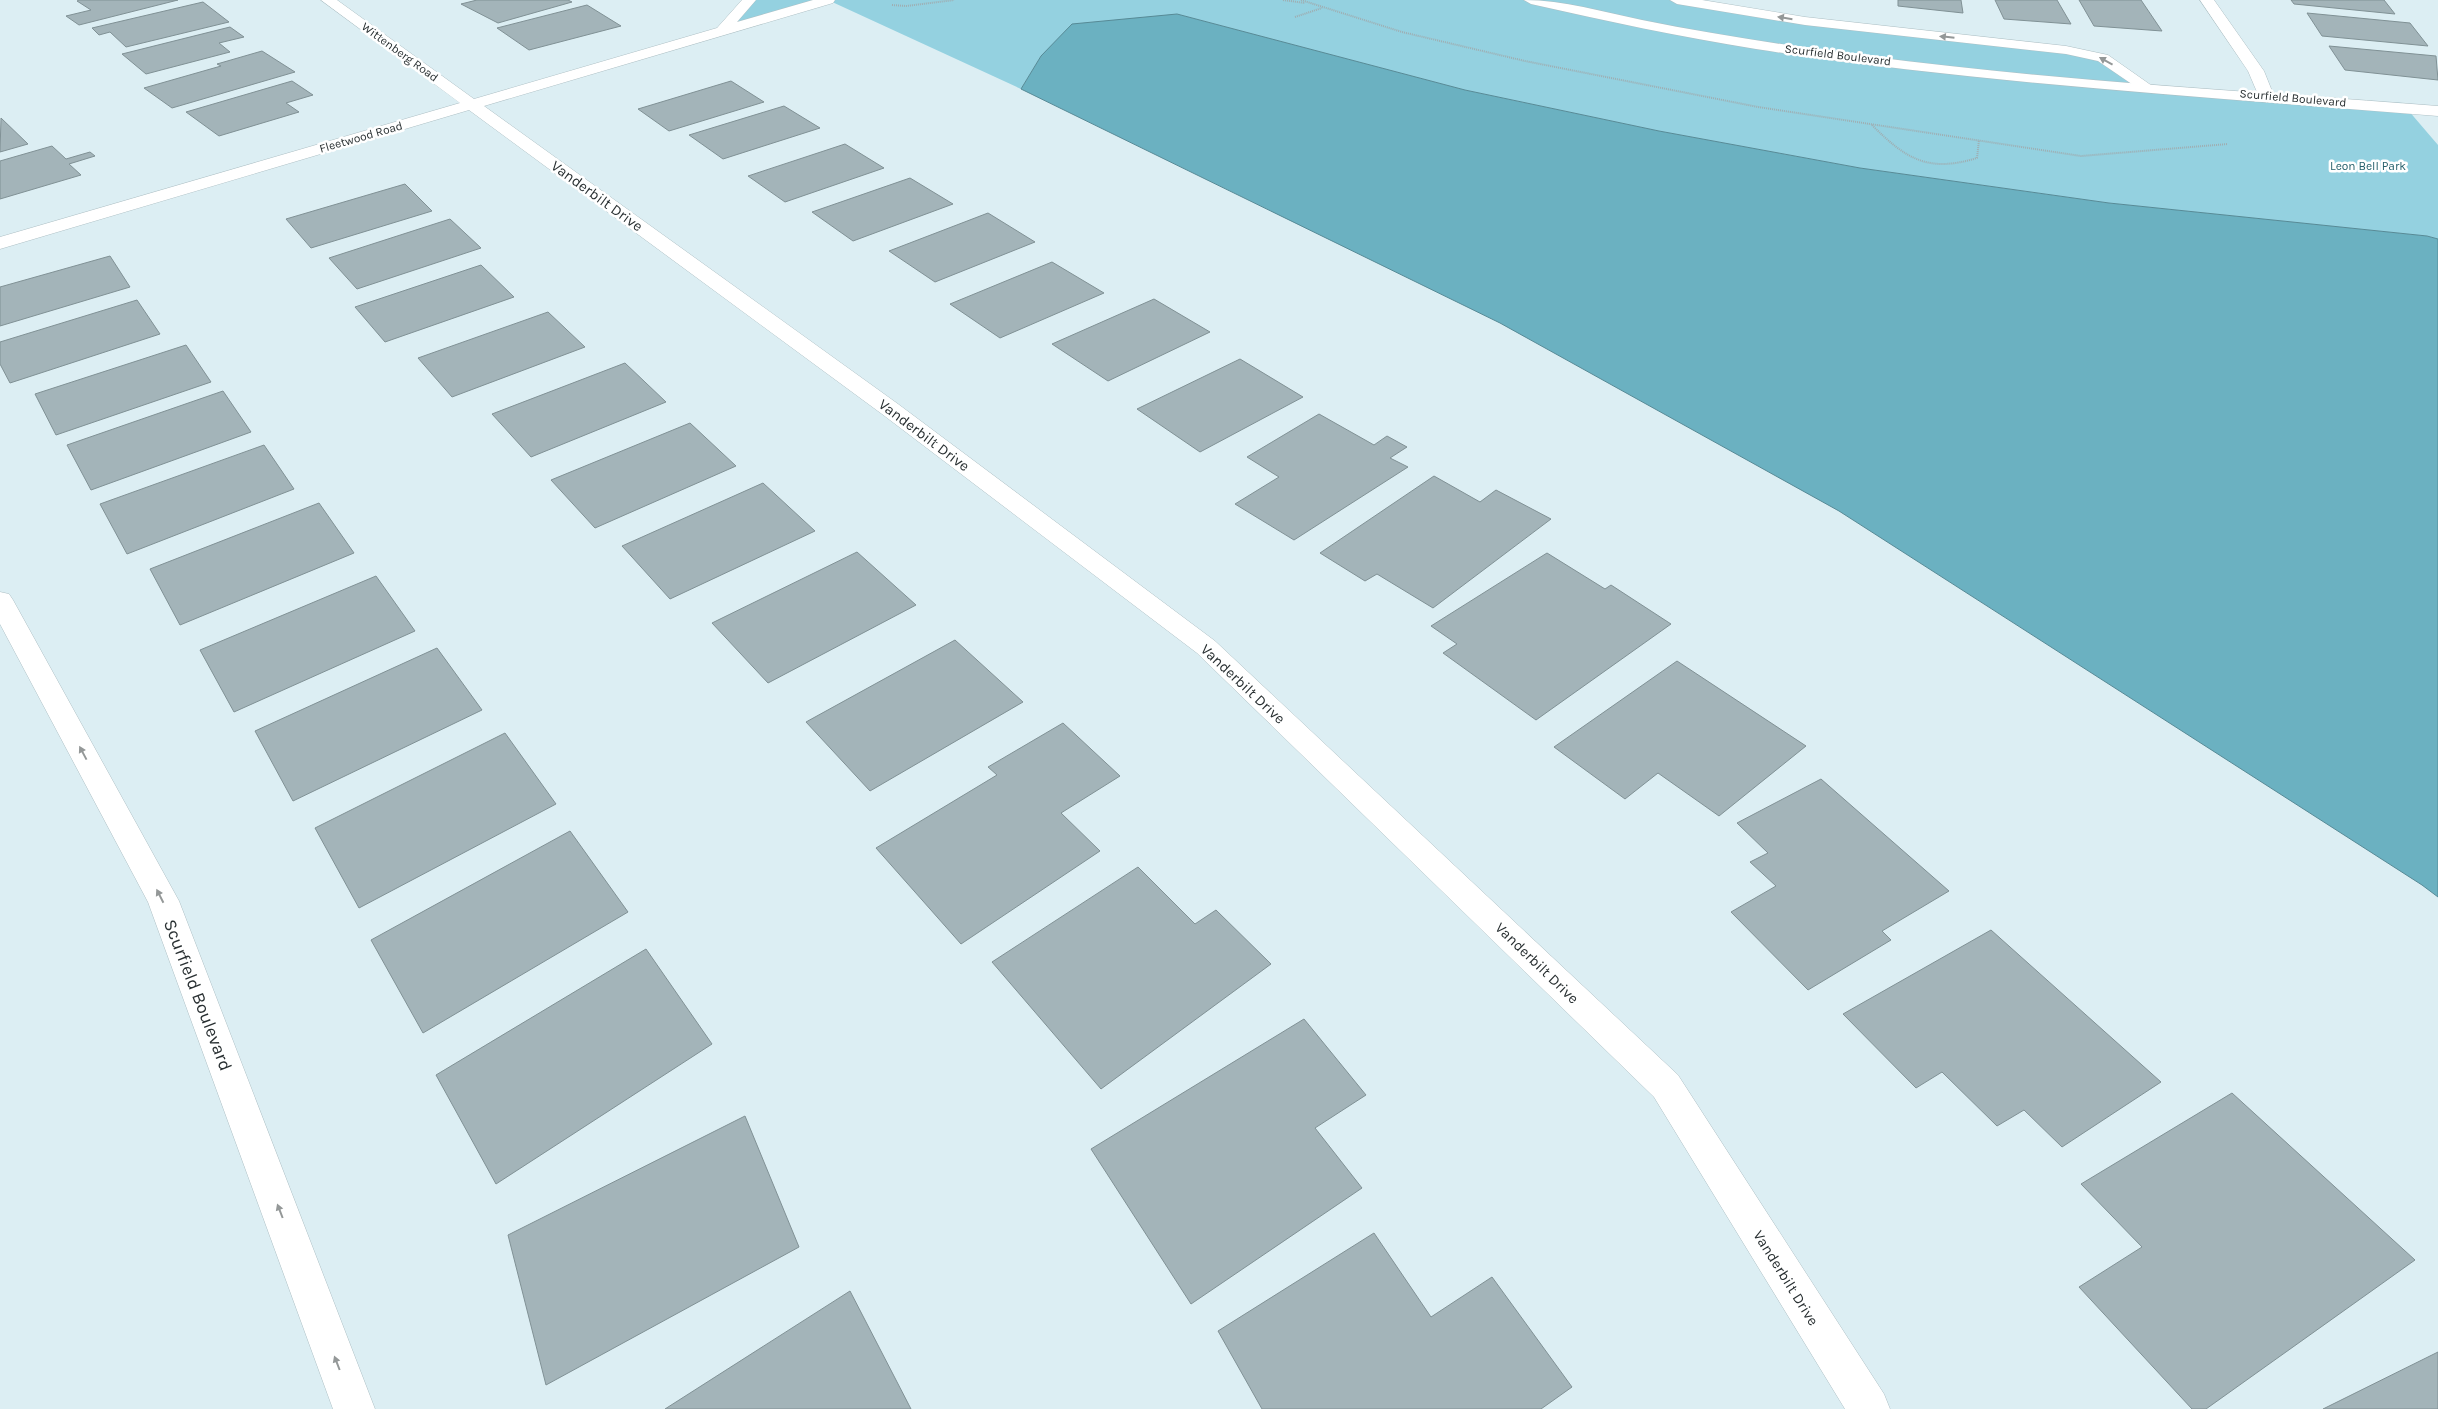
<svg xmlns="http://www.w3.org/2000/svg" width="2438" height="1409" font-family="Karla,sans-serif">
<rect width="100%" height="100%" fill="#dceef3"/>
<polygon fill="#94d1e0" points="749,0 1677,0 2103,58 2147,88 2402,103 2438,145 2438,239 2427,236 2109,203 1860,168 1659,131 1465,90 1177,14 1041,56 1021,89 830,1 722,31"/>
<polygon fill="#6bb1c1" stroke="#578a96" points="1177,14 1465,90 1659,131 1860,168 2109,203 2427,236 2438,239 2438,897 2422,885 1839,511 1500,323 1021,89 1041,56 1072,24"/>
<g fill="#a3b4b9" stroke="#809195">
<polygon points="178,0 79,25 66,16 91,10 77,1 79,0"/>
<polygon points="477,0 568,0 572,2 498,23 461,4"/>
<polygon points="1898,0 1961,0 1963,13 1898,6"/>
<polygon points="1995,0 2057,0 2071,24 2004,19"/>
<polygon points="2079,0 2141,0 2162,31 2094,26"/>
<polygon points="2291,0 2384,0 2395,14 2294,4"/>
<polygon points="203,2 229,22 126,47 110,32 99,35 92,28"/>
<polygon points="587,5 621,26 529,50 497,28"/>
<polygon points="2307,13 2410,23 2428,46 2322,36"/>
<polygon points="230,27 244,37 219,43 230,52 146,74 122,54"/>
<polygon points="2329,46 2436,56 2438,80 2345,70"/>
<polygon points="262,51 295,72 172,108 144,88 221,66 217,64"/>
<polygon points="292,81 313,95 286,103 299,112 219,136 186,112"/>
<polygon points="731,81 764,102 669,131 638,109"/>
<polygon points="784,106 820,128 723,159 689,135"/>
<polygon points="1,118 28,144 0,152"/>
<polygon points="845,144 884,168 785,202 748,176"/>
<polygon points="52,146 66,159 90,152 95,156 69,164 81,175 0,199 0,161"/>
<polygon points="910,178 953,204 853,241 812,212"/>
<polygon points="405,184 432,211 311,248 286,219"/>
<polygon points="988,213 1035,242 935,282 889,251"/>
<polygon points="450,219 481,248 357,289 329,258"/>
<polygon points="110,256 130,287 0,326 0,287"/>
<polygon points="1052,262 1104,293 1000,338 950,304"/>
<polygon points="481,265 514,297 385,342 355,307"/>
<polygon points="1154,299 1210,332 1108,381 1052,344"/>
<polygon points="137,300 160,334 10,383 0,364 0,342"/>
<polygon points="548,312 585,347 452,397 418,358"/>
<polygon points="186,345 211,382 56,435 35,394"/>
<polygon points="1240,359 1303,397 1200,452 1137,409"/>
<polygon points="625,363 666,402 531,457 492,414"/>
<polygon points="223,391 251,432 91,490 67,445"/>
<polygon points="1319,414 1374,445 1387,436 1407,447 1390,458 1408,467 1294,540 1235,504 1279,477 1247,457"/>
<polygon points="690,423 736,466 595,528 551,480"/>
<polygon points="264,445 294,489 127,554 100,504"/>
<polygon points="1434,476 1480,502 1496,490 1551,519 1433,608 1377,574 1365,581 1320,553"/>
<polygon points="763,483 815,531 670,599 622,546"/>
<polygon points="319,503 354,553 180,625 150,569"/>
<polygon points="857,552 916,605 768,683 712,623"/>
<polygon points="1547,553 1605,589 1611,585 1671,624 1536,720 1443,653 1457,644 1431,626"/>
<polygon points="376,576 415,631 234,712 200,650"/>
<polygon points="955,640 1023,702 870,791 806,722"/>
<polygon points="437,648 482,710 293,801 255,731"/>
<polygon points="1677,661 1806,746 1719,816 1658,773 1625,799 1554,747"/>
<polygon points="1063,723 1120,776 1061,813 1100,851 961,944 876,848 997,775 988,767"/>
<polygon points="505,733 556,804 359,908 315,828"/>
<polygon points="1821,779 1949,891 1882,931 1891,940 1808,990 1731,912 1776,886 1750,862 1768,853 1737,823"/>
<polygon points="570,831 628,912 423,1033 371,940"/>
<polygon points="1138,867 1195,924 1216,910 1271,964 1101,1089 992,962"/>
<polygon points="1991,930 2161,1082 2062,1147 2024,1110 1997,1126 1942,1072 1916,1088 1843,1014"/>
<polygon points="646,949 712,1044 496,1184 436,1075"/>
<polygon points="1304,1019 1366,1095 1315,1128 1362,1188 1191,1304 1091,1149"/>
<polygon points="2232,1093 2415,1260 2206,1409 2192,1409 2079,1287 2142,1247 2081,1184"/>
<polygon points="745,1116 799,1247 546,1385 508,1235"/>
<polygon points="1374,1233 1431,1317 1492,1277 1572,1387 1541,1409 1262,1409 1218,1331"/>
<polygon points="850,1291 911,1409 665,1409"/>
<polygon points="2438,1352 2438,1409 2323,1409"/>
</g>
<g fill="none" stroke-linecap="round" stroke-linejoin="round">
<defs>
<g id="street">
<polygon points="321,0 337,0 474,99 717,28 742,0 756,0 737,22 813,0 835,0 833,3 484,106 898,404 1215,641 1678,1075 1884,1394 1890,1409 1845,1409 1654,1097 1197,653 882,414 469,110 0,249 0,237 460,103"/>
<polygon points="1670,0 1702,0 1805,17 2066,46 2108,55 2155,88 2152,91 2142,91 2098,61 2066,54 1805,25 1677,4"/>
<polygon points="2200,0 2214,0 2264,71 2274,96 2272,99 2260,99 2248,71"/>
<polygon points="0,592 9,594 13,600 179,901 375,1409 333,1409 148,902 0,624"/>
</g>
<path id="secondary" d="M 1524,0 C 1564,0 1603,12 1642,20 C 1716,35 1791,46 1866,56 C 2056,81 2248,91 2438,106 L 2438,116 C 2211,97 1982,84 1756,49 C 1681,37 1606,21 1531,4 Z"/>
</defs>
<use href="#street" stroke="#adbfc4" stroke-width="1"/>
<use href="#secondary" stroke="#adbfc4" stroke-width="1"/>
<g stroke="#9fadb1" stroke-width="2" stroke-dasharray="1 1" stroke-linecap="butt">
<polyline points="1283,0 1305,3"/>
<polyline points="1301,0 1402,32 1525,61 1758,107 2081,156 2228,144"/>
<polyline points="892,5 906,6 954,0"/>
<polyline points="1295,17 1322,8"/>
<path d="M 1872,125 C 1906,159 1928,173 1977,158 L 1979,140"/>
</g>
<use href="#street" fill="#fff" fill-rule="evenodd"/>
<use href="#secondary" fill="#fff" fill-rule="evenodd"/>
</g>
<defs><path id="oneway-solid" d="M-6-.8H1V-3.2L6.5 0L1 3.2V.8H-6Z" transform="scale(1.25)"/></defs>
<g fill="#949898">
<use href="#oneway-solid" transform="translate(1785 18) rotate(-171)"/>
<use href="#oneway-solid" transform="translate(1947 37) rotate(-174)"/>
<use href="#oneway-solid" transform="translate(2106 61) rotate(-151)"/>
<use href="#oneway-solid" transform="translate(83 753) rotate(-118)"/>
<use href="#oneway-solid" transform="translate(160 896) rotate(-117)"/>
<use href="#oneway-solid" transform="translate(280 1211) rotate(-111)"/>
<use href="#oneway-solid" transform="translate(337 1363) rotate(-111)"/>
</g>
<g text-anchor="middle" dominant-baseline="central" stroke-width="5" stroke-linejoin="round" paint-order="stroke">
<g font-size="12" fill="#293032" stroke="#fff">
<text transform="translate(400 52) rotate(36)">Wittenberg Road</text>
<text transform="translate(1838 55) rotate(7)">Scurfield Boulevard</text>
<text transform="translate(2293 98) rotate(5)">Scurfield Boulevard</text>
<text transform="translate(361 137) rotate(-16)">Fleetwood Road</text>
</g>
<g font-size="12" fill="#255f6b" stroke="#fff">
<text x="2368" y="166">Leon Bell Park</text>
</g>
<g font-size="15" fill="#293032" stroke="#fff">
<text transform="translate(597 196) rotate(36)">Vanderbilt Drive</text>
<text transform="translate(924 435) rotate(37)">Vanderbilt Drive</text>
<text transform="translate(1243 684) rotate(43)">Vanderbilt Drive</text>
<text transform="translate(1537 963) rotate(44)">Vanderbilt Drive</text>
<text transform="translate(1786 1278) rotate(58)">Vanderbilt Drive</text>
</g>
<g font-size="18" fill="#293032" stroke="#fff">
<text transform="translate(198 995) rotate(69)">Scurfield Boulevard</text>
</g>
</g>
</svg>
